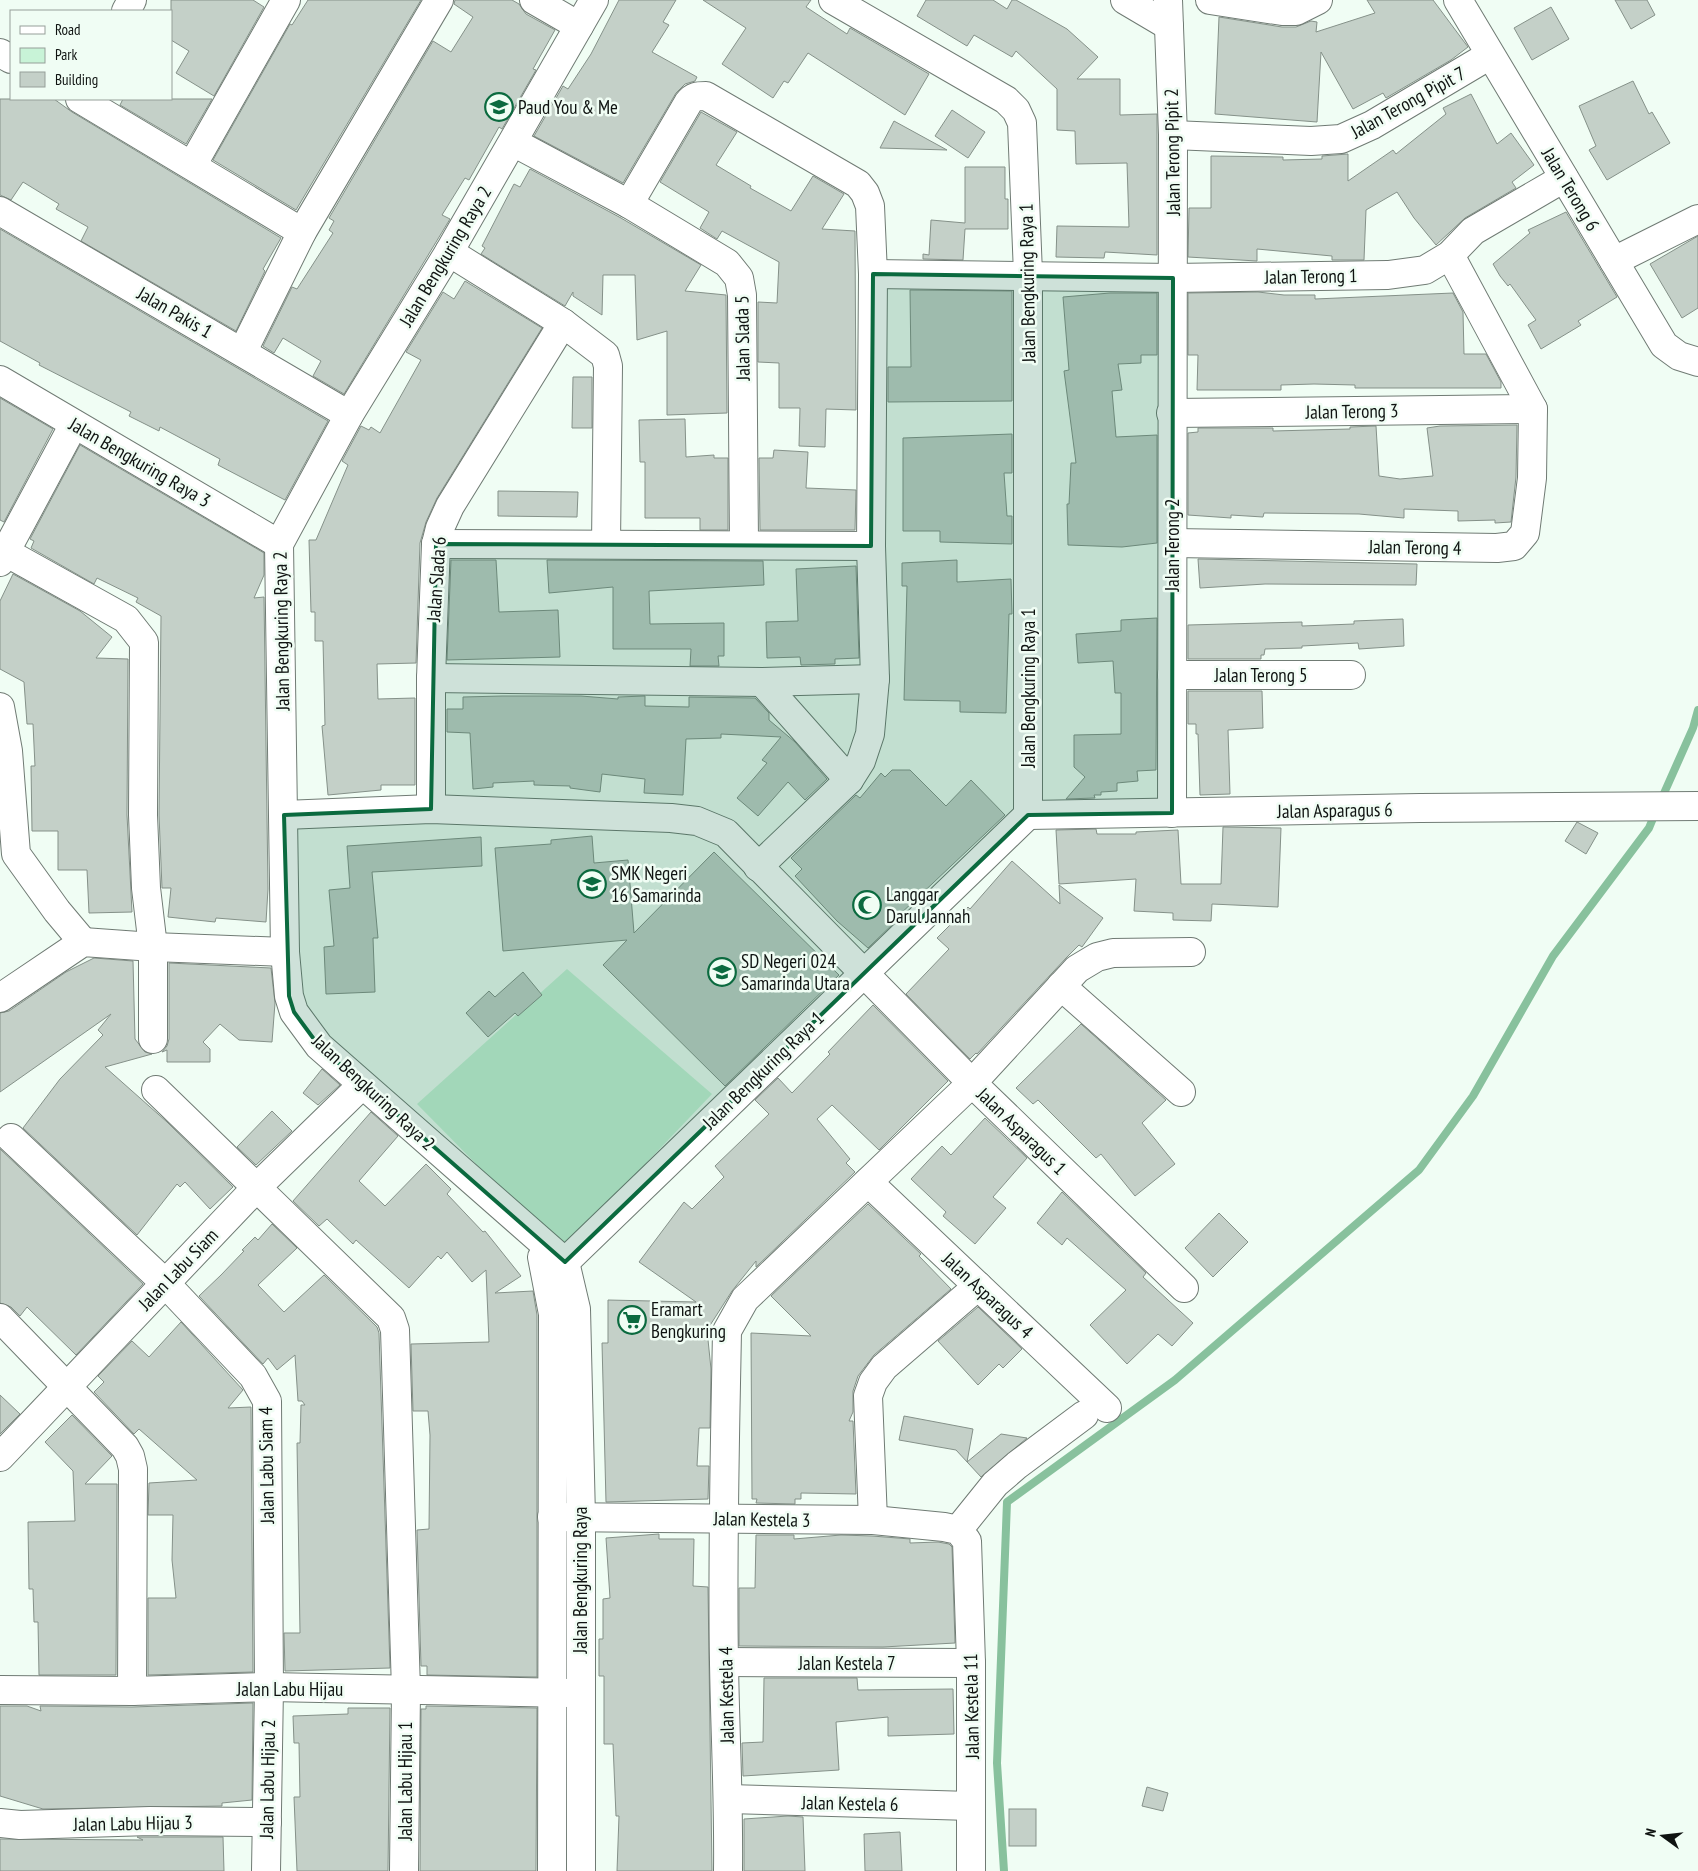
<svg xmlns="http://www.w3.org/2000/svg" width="1698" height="1871" font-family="'PT Sans Narrow',sans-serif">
<rect width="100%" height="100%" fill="#f0fdf4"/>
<polygon fill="#c8f3d7" points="567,969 712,1094 562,1251 417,1104"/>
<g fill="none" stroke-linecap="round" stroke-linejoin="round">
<g stroke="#88c19d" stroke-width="8">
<polyline points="1661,800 1693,728 1698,710"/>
<polyline points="1004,1871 997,1763 1007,1502 1175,1380 1419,1170 1473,1096 1553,956 1649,828 1656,811"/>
</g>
</g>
<g fill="#c4d0c8" stroke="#859189">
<polygon points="171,0 253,0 264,7 214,96 176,73 189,51 171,40"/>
<polygon points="308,0 421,0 296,210 213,160 290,24 292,25"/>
<polygon points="455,0 512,0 519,4 526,14 555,30 533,69 536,70 502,129 499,127 469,180 465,178 442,215 450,219 344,394 313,376 321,361 283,338 274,353 263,346 292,287 297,289 333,233 329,230 334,221 329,218 433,41 451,52 473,17 454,4"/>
<polygon points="619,0 676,0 663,22 669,25 652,52 697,77 695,81 685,84 676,93 623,183 534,136 563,86 568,89 591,54"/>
<polygon points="703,0 811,0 806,7 847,34 850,28 929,74 905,115 808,53 788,83 784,81 773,98 722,64 746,28"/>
<polygon points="926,0 993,0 1007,9 1012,0 1016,0 1067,29 1098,57 1077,79 1120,79 1120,115 1157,114 1157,255 1105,252 1104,258 1056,257 1057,226 1129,227 1127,163 1076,164 1075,131 1057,130 1057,89 1016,51 1012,57 974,35 967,46 917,16"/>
<polygon points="1367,0 1433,0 1468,47 1451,60 1386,98 1383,93 1353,109 1321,52 1317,122 1215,114 1219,17 1282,27 1296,27 1311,21 1317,22 1316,32 1375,13"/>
<polygon points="1615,0 1647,0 1655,15 1631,29"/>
<polygon points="1551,7 1569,39 1532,60 1514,28"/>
<polygon points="1633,81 1649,114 1652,112 1670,143 1607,180 1589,150 1596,146 1579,106"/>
<polygon points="1471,94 1497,144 1511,133 1534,165 1512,182 1516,188 1465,218 1436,245 1414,218 1397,192 1366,210 1364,260 1332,260 1332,256 1257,249 1257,261 1188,257 1189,208 1211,208 1211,156 1283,157 1283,160 1322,159 1322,156 1348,154 1348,181 1393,150 1396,154 1446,114 1443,108"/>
<polygon points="0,99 54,99 72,112 281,238 263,269 265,271 236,331 81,241 88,227 56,209 59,204 23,182 11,200 0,195"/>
<polygon points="123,99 212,99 186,144 120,105"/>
<polygon points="952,110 985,132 968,158 935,136"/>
<polygon points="701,112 737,132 716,165 751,186 750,188 791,211 813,176 844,194 822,229 855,231 856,410 826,409 825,447 799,446 800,408 779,408 779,363 758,362 758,302 777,303 779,262 722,231 717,239 700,228 709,212 660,182"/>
<polygon points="894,121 947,150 880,148"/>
<polygon points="965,167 1005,167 1005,199 1008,199 1008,229 965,229 963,260 923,259 923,254 929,255 931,220 965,223"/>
<polygon points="530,169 621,218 701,265 685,291 726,295 727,413 667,415 667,331 637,340 635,275 603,275 602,315 573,296 573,292 565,306 481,254 485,248 482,246 514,184 520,187"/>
<polygon points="1566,212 1617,297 1578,321 1581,325 1541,349 1528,325 1536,320 1510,284 1508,286 1500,276 1493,264 1530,233 1528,230"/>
<polygon points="0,229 328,421 285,500 218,465 220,459 160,427 159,431 129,416 131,412 39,365 40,363 0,341"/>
<polygon points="1698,236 1698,308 1682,318 1650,264"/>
<polygon points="465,281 542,328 437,498 426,522 420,543 416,663 377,664 378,699 415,698 415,785 381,785 381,790 328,795 322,726 325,725 323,641 315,641 315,612 311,612 309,540 316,540 348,465 342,461 361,426 369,430 371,427 380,433 421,360 406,352 443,292 454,299"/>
<polygon points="910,290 1012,291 1012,401 888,402 888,367 911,367"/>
<polygon points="1258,292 1284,295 1315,295 1315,299 1453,293 1463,312 1464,354 1486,354 1501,382 1501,388 1355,388 1355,385 1314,384 1281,385 1281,390 1197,390 1198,355 1188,355 1188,293"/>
<polygon points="1110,293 1157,293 1157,355 1141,355 1141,363 1118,364 1122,390 1112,391 1116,437 1157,435 1157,543 1122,547 1068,545 1067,504 1069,504 1071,463 1076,463 1064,371 1069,370 1063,297"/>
<polygon points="573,377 592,377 592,428 572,428"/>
<polygon points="0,398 53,429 4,522 0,520"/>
<polygon points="685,419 686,457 714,455 714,458 728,458 728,530 700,530 700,518 645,518 645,462 640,462 639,420"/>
<polygon points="1517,425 1516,477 1511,522 1495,523 1495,520 1458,521 1458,511 1404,509 1404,518 1359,514 1264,513 1263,517 1231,515 1231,518 1188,515 1188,433 1198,432 1198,428 1273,428 1273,431 1350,429 1350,427 1376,426 1379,476 1400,479 1433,476 1427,428 1440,426"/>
<polygon points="1012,434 1012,473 1004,473 1007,516 1012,516 1012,544 940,542 940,531 903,531 903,438"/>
<polygon points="80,445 264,553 264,575 254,598 264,597 268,889 266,922 216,918 215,922 168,917 171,888 162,888 159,815 161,616 136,602 138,598 97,578 94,584 31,548 34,541 30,539"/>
<polygon points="774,450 808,452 806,488 856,490 855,530 760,530 759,458 773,458"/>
<polygon points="498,491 578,492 577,517 498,516"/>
<polygon points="1198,559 1417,564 1416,585 1265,584 1200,588"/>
<polygon points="451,560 496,560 499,612 558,610 560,657 447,660"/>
<polygon points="547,560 763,561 764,585 649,591 650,624 724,623 724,656 718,656 719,666 690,666 691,649 613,649 613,587 549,593"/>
<polygon points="957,560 957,582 1011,579 1012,614 1009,614 1006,713 960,712 960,701 904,700 907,586 902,586 902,563"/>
<polygon points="856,566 859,658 835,659 835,664 801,665 800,657 767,658 766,622 798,621 796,569"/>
<polygon points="13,574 80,611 112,637 96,658 128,659 127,815 132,912 89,913 87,870 58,870 58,831 32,831 31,766 35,766 33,724 27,724 24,682 0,669 0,601"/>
<polygon points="1157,618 1156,770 1137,771 1138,781 1117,783 1117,791 1101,792 1101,795 1094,795 1095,798 1066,799 1085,777 1074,767 1074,735 1121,734 1121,693 1115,693 1113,661 1078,663 1076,634 1121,631 1121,620"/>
<polygon points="1403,619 1404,646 1359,649 1358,643 1302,646 1302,648 1265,649 1264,655 1261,655 1261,659 1188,659 1188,625 1302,622 1302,626 1354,624 1354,621"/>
<polygon points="1188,691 1262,691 1263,728 1228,730 1230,794 1200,795 1198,734 1196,734 1196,724 1188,724"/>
<polygon points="502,696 581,696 618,699 618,697 645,696 645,706 689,707 689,697 755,698 769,713 769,720 795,742 827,779 805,800 788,782 758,816 737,798 767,763 762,760 781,737 721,734 721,738 686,739 683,795 644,793 645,779 602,774 600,792 570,788 570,786 534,785 534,781 493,783 493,787 473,789 470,733 447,732 447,709 463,709 463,697"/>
<polygon points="892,770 910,770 946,806 971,780 1005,815 897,917 898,919 868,948 837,921 795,876 802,869 791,858 856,795 860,798 881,773 885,777"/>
<polygon points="1577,822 1598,833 1586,854 1565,841"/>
<polygon points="1223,827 1281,828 1278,907 1212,904 1211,921 1173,920 1173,913 1134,911 1136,879 1059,884 1056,830 1096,829 1097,834 1136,834 1136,832 1178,830 1181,884 1221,884"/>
<polygon points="592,836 594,863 628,860 634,933 714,852 839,975 725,1086 603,965 627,940 503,951 495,848 551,844 551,840"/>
<polygon points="481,837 482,866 372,872 378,938 373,938 375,992 326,994 324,947 334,946 329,890 350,888 347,846"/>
<polygon points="1012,861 1060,904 1059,885 1103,918 1082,947 1079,945 1066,958 977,1054 976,1053 970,1059 906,994 949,949 937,938 968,907 970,909"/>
<polygon points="94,958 133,961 135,1039 145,1052 152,1054 105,1067 167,1122 233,1187 210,1209 185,1182 180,1187 177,1184 137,1235 23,1128 60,1079 103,1035 98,1030 111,1014 0,1092 0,1013 9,1011 66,972"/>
<polygon points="169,963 271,968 275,1003 272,1042 239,1040 220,1024 203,1042 210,1049 210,1062 167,1062 167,1050 162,1052 167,1046 169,1039"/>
<polygon points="523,972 542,995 518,1016 515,1013 488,1037 466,1013 489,991 495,997"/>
<polygon points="873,1005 948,1081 879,1150 832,1105 817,1119 850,1159 846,1163 855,1172 756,1267 756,1261 732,1291 707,1330 711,1369 710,1428 699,1428 697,1466 709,1466 708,1499 606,1502 602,1343 608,1343 608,1300 696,1302 639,1262 684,1202 692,1209 724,1177 715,1166 769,1114 755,1100 778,1078 792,1093 830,1054 828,1052"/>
<polygon points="1081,1024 1166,1100 1142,1123 1175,1164 1135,1196 1101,1154 1096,1158 1038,1100 1033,1104 1016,1088"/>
<polygon points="322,1069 340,1085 318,1105 303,1093"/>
<polygon points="272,1111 292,1131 256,1165 237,1147"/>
<polygon points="371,1112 398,1136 359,1181 385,1206 426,1164 451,1189 447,1194 483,1232 485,1231 521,1276 495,1293 533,1291 537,1315 537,1677 427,1675 427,1666 421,1666 417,1530 429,1529 430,1435 428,1411 413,1411 411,1344 489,1342 486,1270 472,1282 447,1252 441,1259 438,1256 409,1288 356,1240 353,1244 327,1219 319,1226 293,1201"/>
<polygon points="985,1118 1027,1158 993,1197 1006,1208 975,1244 943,1216 946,1212 911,1179 942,1146 951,1155"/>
<polygon points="0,1149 143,1284 76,1355 27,1307 20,1316 11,1307 0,1303"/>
<polygon points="1062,1192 1146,1273 1143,1277 1193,1323 1172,1346 1158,1334 1127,1364 1090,1325 1126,1290 1067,1238 1062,1245 1037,1223"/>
<polygon points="868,1204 921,1254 919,1256 951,1289 874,1355 858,1376 853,1391 853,1412 849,1421 853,1421 856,1494 801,1493 801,1499 795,1499 795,1504 756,1503 757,1499 752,1499 751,1333 811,1336 771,1296"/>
<polygon points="1219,1213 1248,1242 1213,1277 1185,1248"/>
<polygon points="272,1224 297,1248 258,1285 284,1312 324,1275 377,1327 379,1333 390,1668 285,1671 284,1633 300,1633 297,1443 300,1443 301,1405 305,1405 302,1401 298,1401 295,1355 277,1370 268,1358 263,1364 199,1296 221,1275 244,1251 242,1250 255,1237 258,1240"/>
<polygon points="978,1307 1022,1349 1003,1368 999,1364 978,1385 938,1341"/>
<polygon points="181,1322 243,1390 228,1408 251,1407 253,1672 148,1675 148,1598 176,1598 172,1560 173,1515 148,1515 149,1483 197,1480 139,1429 134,1434 94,1392 104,1382 98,1376 132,1341 149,1357"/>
<polygon points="0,1395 20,1414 0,1434"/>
<polygon points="72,1415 112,1456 85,1484 117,1484 116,1675 39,1675 38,1622 34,1622 33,1589 29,1589 28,1522 75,1521 73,1471 45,1442"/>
<polygon points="904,1416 973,1429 967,1462 1001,1434 1027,1438 981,1477 956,1450 899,1440"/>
<polygon points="659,1534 659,1539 694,1539 693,1586 708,1587 712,1871 617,1871 619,1816 616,1816 613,1744 604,1744 604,1676 599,1676 599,1639 603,1639 603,1599 610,1598 606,1538"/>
<polygon points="756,1535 794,1535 794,1539 841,1535 872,1536 910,1539 910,1543 938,1542 949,1544 952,1547 955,1643 883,1647 739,1646 739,1588 755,1588"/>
<polygon points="764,1678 857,1678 858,1690 953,1689 954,1734 888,1736 888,1717 836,1722 839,1770 743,1776 742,1743 763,1742"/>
<polygon points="253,1703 252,1800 222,1803 222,1806 43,1809 0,1796 0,1706 27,1706 41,1711 40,1706 132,1707"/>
<polygon points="426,1706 537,1708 536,1871 420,1871 421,1709 426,1709"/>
<polygon points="348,1708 390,1708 388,1871 297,1871 294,1797 300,1797 299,1743 294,1743 293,1716 348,1714"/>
<polygon points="1147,1787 1168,1793 1163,1811 1142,1806"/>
<rect x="1009" y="1809" width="27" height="37"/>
<polygon points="788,1816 803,1817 805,1871 744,1871 744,1819"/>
<polygon points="900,1832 902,1871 865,1871 864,1834"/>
<polygon points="137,1837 223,1837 224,1871 0,1871 0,1839 143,1840"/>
</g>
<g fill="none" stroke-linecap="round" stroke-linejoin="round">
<defs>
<g id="minor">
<polyline points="534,0 579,26"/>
<polyline points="1125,0 1169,26"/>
<polyline points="1168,0 1173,135 1172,813"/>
<polyline points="1210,0 1282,11 1296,11 1318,0"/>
<polyline points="1458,0 1664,345 1679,356 1698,362"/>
<polyline points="126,11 132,0"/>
<polyline points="0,53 11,59"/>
<polyline points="80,99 302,232"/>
<polyline points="1173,135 1311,141 1341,139 1372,125 1490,55"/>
<polyline points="513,142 629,204 727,263 739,278 742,295 744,544"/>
<polyline points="193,164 286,0"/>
<path d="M 629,204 L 688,103 C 693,96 698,96 706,96 L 858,184 L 865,193 L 870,206 L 873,274 L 871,546 L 875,679 L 870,734 L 861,761 L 849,780 L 758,867"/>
<polyline points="0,211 349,415"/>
<polyline points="449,252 563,323 605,355 608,366 606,544"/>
<polyline points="1614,261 1698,219"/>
<polyline points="873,274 1173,278 1388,275 1425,270 1450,255 1473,231 1564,178"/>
<polyline points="243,351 302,232 439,0"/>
<polyline points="0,380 279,544"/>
<polyline points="1171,413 1533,409"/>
<polyline points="1173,543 1497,548 1514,546 1525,533 1532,478 1533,409 1450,255"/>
<polyline points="436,544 871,546"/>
<polyline points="0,549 126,619 144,642 143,815 146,888 153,947 153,1039"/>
<polyline points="0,562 74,424"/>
<polyline points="1172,675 1351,675"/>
<polyline points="431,678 762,682 875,679"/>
<polyline points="762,682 849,780"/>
<polyline points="0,707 8,751 16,854 57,911 83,942"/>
<polyline points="431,809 431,678 436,544 440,528 450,506 563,323"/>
<polyline points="284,815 431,809 671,818 697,821 726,833 972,1083 1184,1288"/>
<polyline points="1028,815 1420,808 1698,806"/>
<polyline points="1061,986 1181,1092"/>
<polyline points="0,998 83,942 153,947 285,952"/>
<polyline points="156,1090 391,1318 395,1330 406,1690 404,1871"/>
<polyline points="11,1138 164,1282 253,1376 267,1401 269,1687 266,1871"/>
<polyline points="868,1182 1107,1408"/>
<polyline points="542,1257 553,1314 552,1871"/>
<polyline points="546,1273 565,1262 1028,815 1028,274 1022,123 1016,110 1006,100 833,0"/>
<polyline points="0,1318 125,1447 130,1456 133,1469 132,1691"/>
<polyline points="0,1457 257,1187 362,1085"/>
<polyline points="552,1517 873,1520 944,1527 958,1530 967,1541 971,1663 971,1871"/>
<polyline points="873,1520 868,1396 873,1382 884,1367 978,1286"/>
<polyline points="958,1530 995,1484 1017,1465 1084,1415"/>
<polyline points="724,1662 971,1663"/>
<polyline points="0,1690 132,1691 269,1687 569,1693"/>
<polyline points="729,1799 971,1806"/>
<polyline points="0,1823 20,1825 150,1821 267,1822"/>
<polyline points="581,1871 581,1517 576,1309 565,1262 319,1046 294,1012 289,996 285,952 279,544 349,415 449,252 594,0"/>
<path d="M 728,1871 C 729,1801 725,1732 724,1662 C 722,1552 725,1442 727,1331 L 745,1299 L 972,1083 L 1077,969 L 1097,957 L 1113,953 L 1191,952"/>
</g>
</defs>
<use href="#minor" stroke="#707b74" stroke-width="30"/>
<use href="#minor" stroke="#fff" stroke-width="28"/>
</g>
<path fill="#0b6a3f" fill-opacity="0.2" stroke="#0b6a3f" stroke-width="4" stroke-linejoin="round" d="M 873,274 L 1173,278 L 1172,813 L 1028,815 L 565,1262 L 319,1046 L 294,1012 L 289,996 L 284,815 L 431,809 L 436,544 L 871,546 Z"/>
<defs>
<symbol id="school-ring" viewBox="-11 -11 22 22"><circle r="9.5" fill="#f0fdf4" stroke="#0b6a3f" stroke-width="1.5"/><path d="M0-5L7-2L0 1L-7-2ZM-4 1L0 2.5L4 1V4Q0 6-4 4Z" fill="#0b6a3f"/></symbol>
<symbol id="mosque-ring" viewBox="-11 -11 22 22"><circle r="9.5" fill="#f0fdf4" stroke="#0b6a3f" stroke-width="1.5"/><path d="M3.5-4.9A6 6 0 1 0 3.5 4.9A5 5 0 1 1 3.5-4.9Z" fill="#0b6a3f"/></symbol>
<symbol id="supermarket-ring" viewBox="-11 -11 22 22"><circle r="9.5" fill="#f0fdf4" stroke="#0b6a3f" stroke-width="1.5"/><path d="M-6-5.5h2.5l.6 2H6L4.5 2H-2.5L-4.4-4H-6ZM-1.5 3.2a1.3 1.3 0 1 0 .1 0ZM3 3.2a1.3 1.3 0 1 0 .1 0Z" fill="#0b6a3f"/></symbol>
</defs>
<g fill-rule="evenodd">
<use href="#school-ring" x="483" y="91" width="32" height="32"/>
<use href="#school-ring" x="576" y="868" width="32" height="32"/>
<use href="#mosque-ring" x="851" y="889" width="32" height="32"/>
<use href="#school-ring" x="706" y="956" width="32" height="32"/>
<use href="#supermarket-ring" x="616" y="1304" width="32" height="32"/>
</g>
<g text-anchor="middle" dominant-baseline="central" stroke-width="5" stroke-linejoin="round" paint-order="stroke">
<g font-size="19" fill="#0f1311" stroke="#f0fdf4">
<text transform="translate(1408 102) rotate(-29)">Jalan Terong Pipit 7</text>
<text transform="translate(1172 152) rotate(-91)">Jalan Terong Pipit 2</text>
<text transform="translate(1571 189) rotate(59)">Jalan Terong 6</text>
<text transform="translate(445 256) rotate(-59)">Jalan Bengkuring Raya 2</text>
<text transform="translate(1311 276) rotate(-1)">Jalan Terong 1</text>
<text transform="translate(1027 283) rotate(-91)">Jalan Bengkuring Raya 1</text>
<text transform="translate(175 312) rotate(30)">Jalan Pakis 1</text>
<text transform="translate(742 338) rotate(-91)">Jalan Slada 5</text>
<text transform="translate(1352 411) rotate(-1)">Jalan Terong 3</text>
<text transform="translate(140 462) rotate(30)">Jalan Bengkuring Raya 3</text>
<text transform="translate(1172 545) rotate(-90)">Jalan Terong 2</text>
<text transform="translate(1415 547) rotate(1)">Jalan Terong 4</text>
<text transform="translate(436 579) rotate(-86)">Jalan Slada 6</text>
<text transform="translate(281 631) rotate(-91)">Jalan Bengkuring Raya 2</text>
<text x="1261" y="675">Jalan Terong 5</text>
<text transform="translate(1028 688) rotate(-90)">Jalan Bengkuring Raya 1</text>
<text transform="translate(1335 810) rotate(-1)">Jalan Asparagus 6</text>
<text transform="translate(763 1070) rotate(-44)">Jalan Bengkuring Raya 1</text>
<text transform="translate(374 1092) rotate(43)">Jalan Bengkuring Raya 2</text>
<text transform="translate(1022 1131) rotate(44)">Jalan Asparagus 1</text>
<text transform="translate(178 1269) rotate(-46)">Jalan Labu Siam</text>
<text transform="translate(988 1295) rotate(43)">Jalan Asparagus 4</text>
<text transform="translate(266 1465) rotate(-91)">Jalan Labu Siam 4</text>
<text transform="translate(762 1519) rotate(1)">Jalan Kestela 3</text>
<text transform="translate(580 1580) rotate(-90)">Jalan Bengkuring Raya</text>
<text x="847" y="1663">Jalan Kestela 7</text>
<text x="290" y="1689">Jalan Labu Hijau</text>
<text transform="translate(726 1695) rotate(-91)">Jalan Kestela 4</text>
<text transform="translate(971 1706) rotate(-91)">Jalan Kestela 11</text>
<text transform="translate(267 1779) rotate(-89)">Jalan Labu Hijau 2</text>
<text transform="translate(405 1781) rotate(-90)">Jalan Labu Hijau 1</text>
<text transform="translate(850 1803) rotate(1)">Jalan Kestela 6</text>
<text transform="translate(133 1823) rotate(-1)">Jalan Labu Hijau 3</text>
</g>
<g font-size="19" fill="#0f1311" stroke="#f0fdf4" text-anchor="start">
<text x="518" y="107">Paud You &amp; Me</text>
<text x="611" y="873">SMK Negeri<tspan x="611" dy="22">16 Samarinda</tspan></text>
<text x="886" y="894">Langgar<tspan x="886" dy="22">Darul Jannah</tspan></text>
<text x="741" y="961">SD Negeri 024<tspan x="741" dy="22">Samarinda Utara</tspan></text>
<text x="651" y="1309">Eramart<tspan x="651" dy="22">Bengkuring</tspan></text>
</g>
</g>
<rect x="10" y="10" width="162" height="90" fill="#f0fdf4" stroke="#969f99"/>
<rect x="20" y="26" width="25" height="8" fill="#ffffff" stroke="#969f99"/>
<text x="55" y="35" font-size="15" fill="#0f1311">Road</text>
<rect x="20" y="48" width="25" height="15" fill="#c8f3d7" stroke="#969f99"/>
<text x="55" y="60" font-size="15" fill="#0f1311">Park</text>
<rect x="20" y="72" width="25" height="15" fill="#c4d0c8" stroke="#969f99"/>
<text x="55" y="85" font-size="15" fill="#0f1311">Building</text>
<g transform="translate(1663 1836) rotate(285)" stroke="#f0fdf4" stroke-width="4" paint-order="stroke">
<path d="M0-4L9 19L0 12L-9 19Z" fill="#0f1311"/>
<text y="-8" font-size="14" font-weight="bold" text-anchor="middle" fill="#0f1311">N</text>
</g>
</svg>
